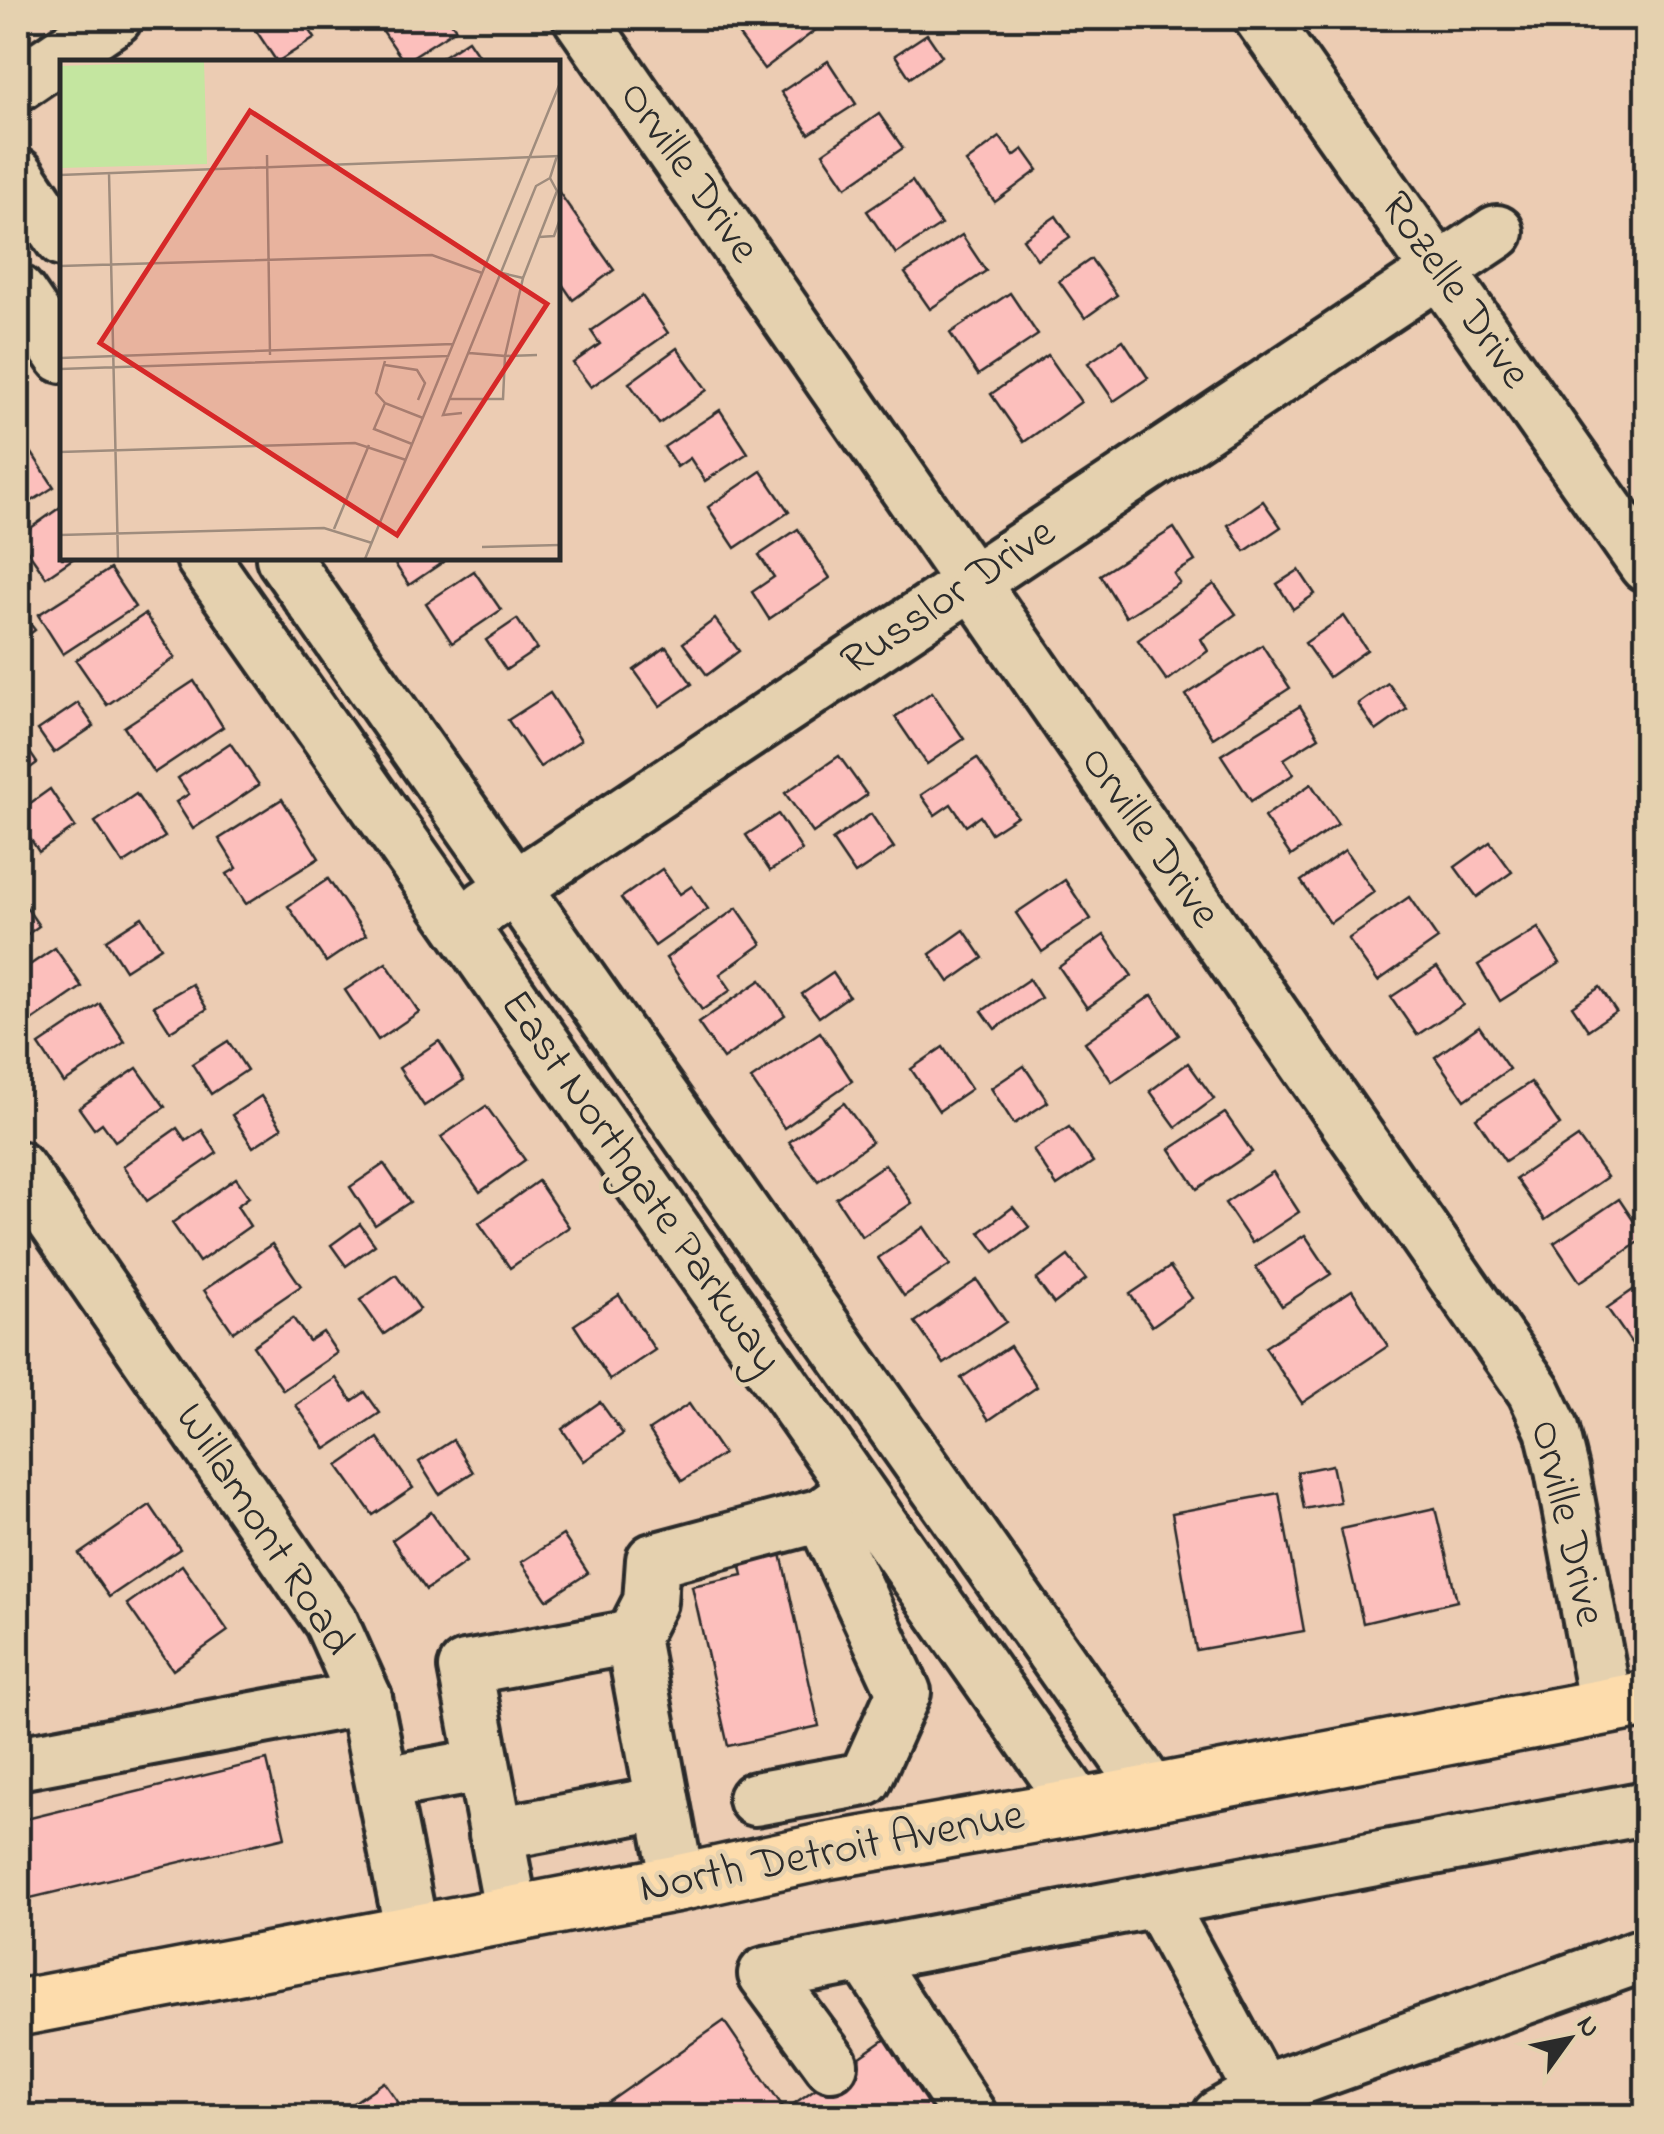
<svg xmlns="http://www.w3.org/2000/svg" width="1664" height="2134" font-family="'Indie Flower',sans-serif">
<rect width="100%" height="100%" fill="#ecccb3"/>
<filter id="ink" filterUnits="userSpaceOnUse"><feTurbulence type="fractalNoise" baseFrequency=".01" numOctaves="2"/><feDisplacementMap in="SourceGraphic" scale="20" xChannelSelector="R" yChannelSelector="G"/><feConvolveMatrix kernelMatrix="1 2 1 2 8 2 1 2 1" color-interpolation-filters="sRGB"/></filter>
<g filter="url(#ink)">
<g fill="#fcbfbc" stroke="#2b2b2b" stroke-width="2.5">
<polygon points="252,18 302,18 315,38 277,62 249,20"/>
<polygon points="384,18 448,18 456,29 404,62 377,22"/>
<polygon points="761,18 809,18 817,29 764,69 738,34"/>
<polygon points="927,34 942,56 910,78 895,55"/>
<polygon points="468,40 483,62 434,62"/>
<polygon points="828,61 856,104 809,134 781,92"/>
<polygon points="879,114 903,148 846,187 823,153"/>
<polygon points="1000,137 1014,156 1023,149 1038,170 995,202 966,162"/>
<polygon points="912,181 941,225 896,254 867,211"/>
<polygon points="558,191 614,270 573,300 558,278"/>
<polygon points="1056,216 1070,237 1037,259 1023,239"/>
<polygon points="962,235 986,271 930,309 905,273"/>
<polygon points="1091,259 1117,295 1085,318 1059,281"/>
<polygon points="1010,293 1038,335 978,375 950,333"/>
<polygon points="642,296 668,333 591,387 573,363 600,344 591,331"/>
<polygon points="1123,340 1148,378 1114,401 1088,363"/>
<polygon points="677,348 707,390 659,424 629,383"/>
<polygon points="1048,355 1081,402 1024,442 991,394"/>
<polygon points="720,410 748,453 705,481 690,458 677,467 664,447"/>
<polygon points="26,444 54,487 18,510 18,449"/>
<polygon points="761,471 789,512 735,548 708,507"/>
<polygon points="1263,501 1281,527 1245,551 1228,525"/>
<polygon points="62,506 62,558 74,558 46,577 18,537"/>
<polygon points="1174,528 1195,561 1174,574 1180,583 1126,617 1100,575"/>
<polygon points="798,529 830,578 769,619 752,592 774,577 759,555"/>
<polygon points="391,558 449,558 409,585"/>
<polygon points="110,569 135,607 63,654 38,615"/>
<polygon points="1299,570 1315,594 1293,609 1277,584"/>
<polygon points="474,571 501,610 452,643 426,603"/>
<polygon points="1214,584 1236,614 1201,639 1208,651 1167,681 1138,640"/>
<polygon points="18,608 35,630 18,643"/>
<polygon points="145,614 175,658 107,705 76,660"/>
<polygon points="1344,616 1367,650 1329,677 1305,643"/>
<polygon points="517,619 537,649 506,670 486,640"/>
<polygon points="715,619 739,651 707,675 683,643"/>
<polygon points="1262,645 1290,688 1213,738 1186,695"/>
<polygon points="666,647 692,684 660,706 634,670"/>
<polygon points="194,681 223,727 154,773 124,727"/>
<polygon points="1388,683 1407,709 1376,731 1358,704"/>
<polygon points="932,692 964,739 927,764 895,717"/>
<polygon points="550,693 581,740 540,767 508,720"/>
<polygon points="78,703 94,726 54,753 38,730"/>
<polygon points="1300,706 1319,737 1284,759 1294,774 1251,801 1221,755"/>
<polygon points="18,735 37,763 18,777"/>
<polygon points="230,743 259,785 193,829 176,802 189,794 178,778"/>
<polygon points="839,756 867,795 813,833 785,793"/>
<polygon points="977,758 1017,816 991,833 980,816 966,826 951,804 935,815 921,795"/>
<polygon points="1311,784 1338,824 1291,856 1264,817"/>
<polygon points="50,789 75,827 39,852 18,820 18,812"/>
<polygon points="136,794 165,837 123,864 95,822"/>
<polygon points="282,799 319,858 246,904 227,874 237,868 219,839"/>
<polygon points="778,814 802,850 770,871 746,835"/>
<polygon points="871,814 894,848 855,874 832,840"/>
<polygon points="1490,842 1512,872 1477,897 1455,867"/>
<polygon points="1345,850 1374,892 1330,923 1301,881"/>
<polygon points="662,869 680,894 692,886 708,909 655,946 621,898"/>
<polygon points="328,879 366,935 326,962 288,906"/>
<polygon points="1065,880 1091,919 1042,952 1016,913"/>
<polygon points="18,895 39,926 18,941"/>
<polygon points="1409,897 1438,939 1378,981 1348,939"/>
<polygon points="737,908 762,944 720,974 731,990 702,1010 666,958"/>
<polygon points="142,917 161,947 125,970 106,940"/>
<polygon points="1538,928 1560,963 1500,1001 1478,965"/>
<polygon points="964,930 983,958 949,982 930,954"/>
<polygon points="1104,935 1132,976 1087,1008 1059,967"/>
<polygon points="55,948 82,987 32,1021 18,1004 18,973"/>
<polygon points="386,963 419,1012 378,1040 345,990"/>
<polygon points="1437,967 1463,1005 1417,1035 1391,997"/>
<polygon points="833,973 849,996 819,1017 802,994"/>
<polygon points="1029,979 1041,998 995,1029 982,1011"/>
<polygon points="761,980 785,1015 723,1059 698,1023"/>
<polygon points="192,984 207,1009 170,1031 154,1006"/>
<polygon points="1600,987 1616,1011 1588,1030 1572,1006"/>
<polygon points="1152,995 1179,1035 1112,1082 1085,1042"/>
<polygon points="100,1004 125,1042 64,1083 39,1045"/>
<polygon points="1479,1026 1509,1069 1465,1100 1435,1057"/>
<polygon points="820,1032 852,1081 784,1128 751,1079"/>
<polygon points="228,1041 247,1070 211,1094 192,1064"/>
<polygon points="439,1041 464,1080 424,1106 399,1068"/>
<polygon points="943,1047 971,1089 939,1111 911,1069"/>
<polygon points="1188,1063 1214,1099 1176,1127 1150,1091"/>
<polygon points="1024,1066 1048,1102 1014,1124 991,1088"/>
<polygon points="137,1068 165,1107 115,1141 102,1123 94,1129 79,1108"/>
<polygon points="1531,1082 1560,1125 1505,1161 1476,1118"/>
<polygon points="261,1096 282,1128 253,1147 232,1115"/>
<polygon points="844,1103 872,1142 818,1181 789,1142"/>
<polygon points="486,1106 525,1160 480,1192 441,1137"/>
<polygon points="1225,1113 1252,1152 1197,1189 1170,1149"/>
<polygon points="1069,1127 1093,1162 1057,1186 1033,1150"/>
<polygon points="177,1128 186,1141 202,1130 217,1153 147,1201 123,1166"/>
<polygon points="1578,1137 1607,1177 1545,1220 1516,1179"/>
<polygon points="384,1164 410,1202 375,1225 350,1187"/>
<polygon points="885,1164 912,1203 862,1237 836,1198"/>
<polygon points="1273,1172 1299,1212 1252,1243 1225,1203"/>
<polygon points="236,1178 249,1197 237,1206 250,1226 199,1262 172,1223"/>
<polygon points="538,1181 569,1227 510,1268 479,1223"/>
<polygon points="1619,1199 1645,1238 1580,1282 1554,1243"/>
<polygon points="1013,1207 1029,1227 995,1252 980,1232"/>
<polygon points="360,1224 375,1245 346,1266 331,1245"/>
<polygon points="924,1227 950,1265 904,1296 878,1258"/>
<polygon points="1305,1235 1331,1274 1282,1306 1256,1267"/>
<polygon points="272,1244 301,1286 233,1332 204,1290"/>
<polygon points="1068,1256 1086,1279 1054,1304 1036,1280"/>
<polygon points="1170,1267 1192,1298 1152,1326 1130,1294"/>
<polygon points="396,1275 420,1309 384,1334 360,1300"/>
<polygon points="977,1280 1006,1322 944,1364 915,1322"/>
<polygon points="1646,1281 1646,1345 1637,1351 1607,1308"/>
<polygon points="1352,1290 1388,1346 1302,1403 1265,1347"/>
<polygon points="619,1295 655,1350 610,1380 574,1325"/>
<polygon points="293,1318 309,1341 323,1332 337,1353 283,1390 253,1346"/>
<polygon points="1010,1346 1037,1387 989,1420 961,1378"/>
<polygon points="336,1378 352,1401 365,1392 380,1413 326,1449 296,1405"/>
<polygon points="600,1402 623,1434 584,1461 562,1429"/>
<polygon points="689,1404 723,1454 682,1481 649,1430"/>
<polygon points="378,1438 413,1488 373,1515 338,1466"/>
<polygon points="453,1440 473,1472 439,1494 419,1462"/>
<polygon points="1332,1465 1340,1502 1304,1509 1297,1472"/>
<polygon points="1279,1493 1304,1631 1196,1650 1172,1513"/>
<polygon points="150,1505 180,1549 109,1597 79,1554"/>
<polygon points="1435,1508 1457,1601 1363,1623 1341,1529"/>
<polygon points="431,1512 466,1562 426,1590 392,1540"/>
<polygon points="563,1535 588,1573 547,1600 521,1562"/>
<polygon points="780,1549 819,1726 728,1746 692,1586 743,1575 739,1558"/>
<polygon points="182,1565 228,1631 173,1670 127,1604"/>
<polygon points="267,1760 285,1837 18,1901 18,1821"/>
<polygon points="724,2021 785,2110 886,2039 941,2116 589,2116"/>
<polygon points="384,2082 408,2116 334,2116"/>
</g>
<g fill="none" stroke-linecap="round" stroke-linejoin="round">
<defs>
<g id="minor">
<polyline points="580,18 1534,1391 1552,1429 1562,1470 1606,1707"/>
<polyline points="1261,18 1646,565"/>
<polyline points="18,84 115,18"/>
<polyline points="18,175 62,240"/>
<polyline points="18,292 62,356"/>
<polyline points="203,558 1079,1807"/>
<polyline points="283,558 1152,1793"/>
<polyline points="485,907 1497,232"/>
<polyline points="18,1168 331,1622 365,1698 412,1933"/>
<polyline points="632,1637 650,1602 653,1560 822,1515 851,1494"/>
<polyline points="18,1763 365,1698"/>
<polyline points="384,1783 483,1765"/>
<polyline points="755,1799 865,1779 904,1692 822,1515"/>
<polyline points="496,1834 661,1803"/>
<polyline points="1158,1901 1261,2092 1219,2116"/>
<polyline points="512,1915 465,1668 632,1637 678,1883"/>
<polyline points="865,1956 970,2116"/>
<polyline points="831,2064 765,1974 1646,1808"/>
<polyline points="1278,2116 1261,2092 1646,1954"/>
</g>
<polyline id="major" points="18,2008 678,1883 826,1851 1079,1807 1646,1699"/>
</defs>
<use href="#minor" stroke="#2b2b2b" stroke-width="60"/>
<use href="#major" stroke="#2b2b2b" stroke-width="62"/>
<use href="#minor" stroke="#e5d1af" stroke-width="52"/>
<use href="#major" stroke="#fddcac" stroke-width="55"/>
</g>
</g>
<g text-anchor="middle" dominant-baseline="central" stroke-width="9" stroke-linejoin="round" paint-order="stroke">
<g font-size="45" fill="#2b2b2b" stroke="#e5d1af">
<text transform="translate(688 173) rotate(55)">Orville Drive</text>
<text transform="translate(1454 291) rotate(55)">Rozelle Drive</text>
<text transform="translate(949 598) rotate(-34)">Russlor Drive</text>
<text transform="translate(1149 838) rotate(55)">Orville Drive</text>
<text transform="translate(640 1183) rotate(55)">East Northgate Parkway</text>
<text transform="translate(1566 1523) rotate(77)">Orville Drive</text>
<text transform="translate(263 1530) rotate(57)">Willamont Road</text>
<text transform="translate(832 1853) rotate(-11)">North Detroit Avenue</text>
</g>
</g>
<g transform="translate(60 60)">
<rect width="500" height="500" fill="#ecccb3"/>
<path d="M 144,1 L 147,104 L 0,108 L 0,6 Z" fill="#c4e6a0"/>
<path fill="none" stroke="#9f8c7d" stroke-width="2.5" d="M 207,95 L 210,295M 49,113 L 58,499M 0,115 L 500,96M 479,177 L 494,176 L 500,159M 0,206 L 372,195 L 422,213M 442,213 L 463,218 L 497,131 L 490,118M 463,218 L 445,296 L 477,295M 0,298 L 393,284M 325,301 L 316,333 L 325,343M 325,305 L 357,310 L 365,323 L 358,340M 0,309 L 389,296M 390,339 L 443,339 L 445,296 L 409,293M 402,353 L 383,355 L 476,126 L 490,118 L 497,96M 352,384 L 314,369 L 325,343 L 363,358M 0,392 L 295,383 L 346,400M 274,469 L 309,385M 0,475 L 264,468 L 312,483M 422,487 L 500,485M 305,499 L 500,23"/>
<path fill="#d62828" fill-opacity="0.15" stroke="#d62828" stroke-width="5" d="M 190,51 L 487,244 L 337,475 L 40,283 Z"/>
<rect width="500" height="500" fill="none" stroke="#2b2b2b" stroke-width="5"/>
</g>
<rect width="1664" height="2134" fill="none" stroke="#e5d1af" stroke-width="60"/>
<rect x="30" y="30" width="1604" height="2074" fill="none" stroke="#2b2b2b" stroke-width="4" filter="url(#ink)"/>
<g transform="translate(1569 2039) rotate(57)" stroke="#e5d1af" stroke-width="8" paint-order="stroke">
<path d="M0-8L18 38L0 25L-18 38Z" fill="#2b2b2b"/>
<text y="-15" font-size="28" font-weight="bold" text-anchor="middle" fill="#2b2b2b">N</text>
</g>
</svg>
